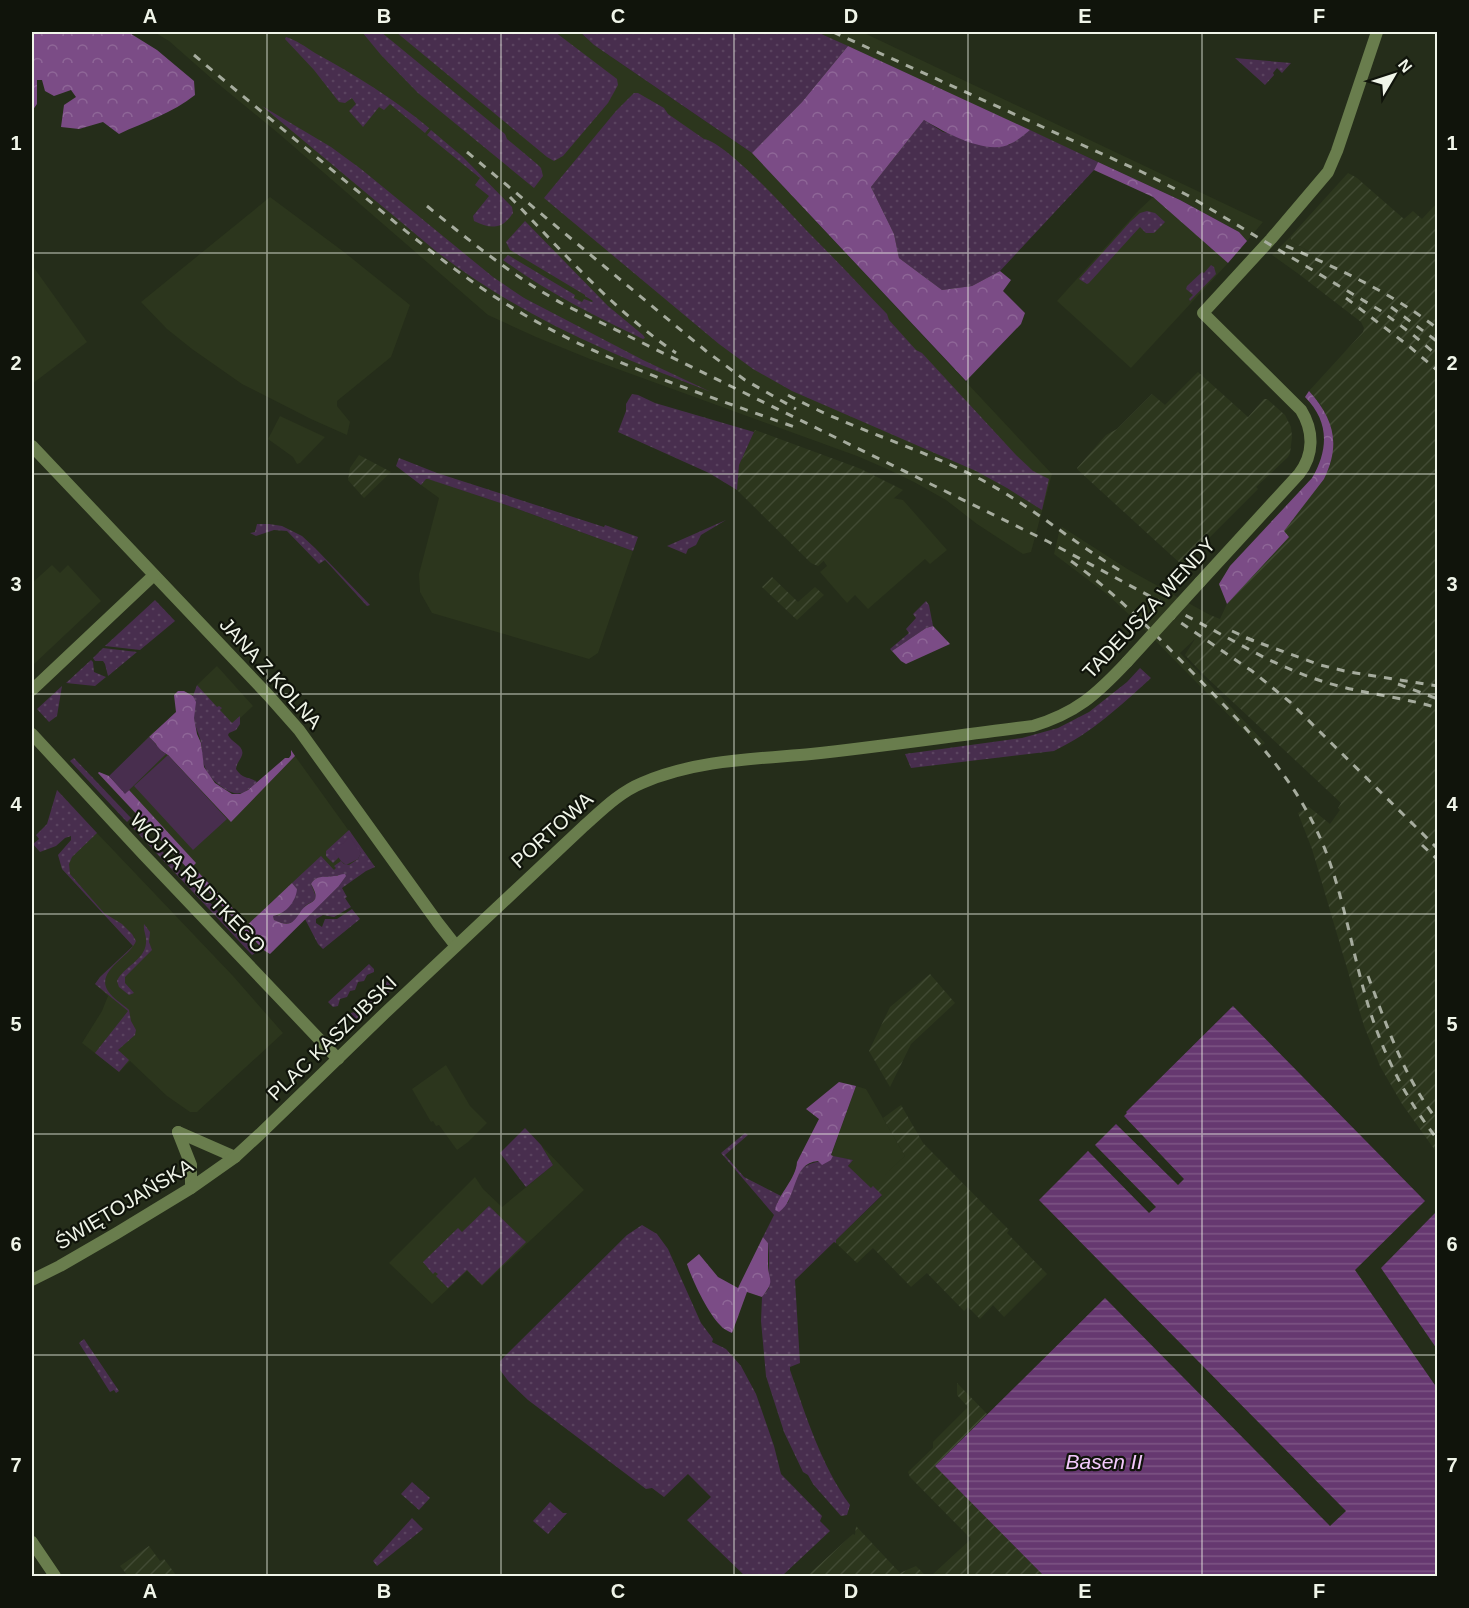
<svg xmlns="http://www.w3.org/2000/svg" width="1469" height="1608" font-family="Arial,sans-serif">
<defs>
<pattern id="industrial-furrows" width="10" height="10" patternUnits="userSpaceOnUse" patternTransform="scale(1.5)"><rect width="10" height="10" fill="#2c361d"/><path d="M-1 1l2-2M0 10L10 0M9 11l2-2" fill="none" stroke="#414a33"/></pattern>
<pattern id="grass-dots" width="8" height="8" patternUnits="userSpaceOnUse" patternTransform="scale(1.5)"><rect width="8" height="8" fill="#482e4e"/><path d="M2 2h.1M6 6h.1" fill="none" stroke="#5a435f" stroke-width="1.8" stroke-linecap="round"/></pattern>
<pattern id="forest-crowns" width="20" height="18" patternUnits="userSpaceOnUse" patternTransform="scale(1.5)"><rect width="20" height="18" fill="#7b4c86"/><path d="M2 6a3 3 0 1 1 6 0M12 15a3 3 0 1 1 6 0" fill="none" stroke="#8e6697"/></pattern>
<pattern id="water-rules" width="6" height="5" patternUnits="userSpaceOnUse" patternTransform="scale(1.5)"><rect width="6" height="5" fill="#663870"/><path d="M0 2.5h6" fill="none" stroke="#7c5584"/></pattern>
</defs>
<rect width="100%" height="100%" fill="#252d1a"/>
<g fill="#2c361d">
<polygon points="154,32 580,32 594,45 752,153 1052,474 1031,552 1023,554 977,524 946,500 914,482 887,469 857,456 590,359 536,337 488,315 278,133 211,78 169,41"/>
<polygon points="817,32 862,32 1263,222 1247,241 1239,232 1180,200"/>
<polygon points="270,197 344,252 410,305 391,357 337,401 337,406 350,422 347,435 311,419 242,384 192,349 167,329 141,302"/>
<polygon points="1153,197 1228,263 1131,368 1057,301 1138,211"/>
<polygon points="1290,237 1292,242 1314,254 1300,275 1272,255"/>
<polygon points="32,265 87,342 32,384"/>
<polygon points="280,416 325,437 300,463 297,464 293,457 268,439"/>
<polygon points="426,478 515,508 633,551 598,653 589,659 432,613 420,592 419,574 439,498 421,485"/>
<polygon points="893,498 903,500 947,550 930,564 925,559 868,609 855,595 847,603 820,572 827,566 823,560"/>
<polygon points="1062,527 1129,570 1210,615 1196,638 1180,653 1265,743 1260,747 1136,621 1108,595 1054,554 1059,532"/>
<polygon points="52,565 60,573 68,565 101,601 34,664 32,662 32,583"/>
<polygon points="217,666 253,706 219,738 186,703 200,689 197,685"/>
<polygon points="154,731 234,814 295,756 367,856 265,951 105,781"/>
<polygon points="96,832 233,976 283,1033 197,1112 190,1112 167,1096 130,1061 119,1072 82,1043 102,1011 108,996 95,984 100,977 133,946 62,869 61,864"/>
<polygon points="446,1065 470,1106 487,1123 468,1142 457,1150 439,1125 436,1126 433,1121 431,1122 412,1089"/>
<polygon points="856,1086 866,1089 905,1156 871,1189 848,1166 853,1160 831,1156"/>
<polygon points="541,1145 584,1190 482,1286 467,1271 432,1304 389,1263 475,1177 483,1189 502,1207 553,1165"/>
</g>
<g fill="url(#industrial-furrows)">
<polygon points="1348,173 1357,178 1404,219 1413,211 1422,219 1437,203 1437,1153 1402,1104 1380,1066 1364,1026 1312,849 1298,813 1309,807 1330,824 1340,810 1338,808 1341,803 1203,674 1185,655 1210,615 1220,619 1227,604 1289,537 1283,531 1324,479 1331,462 1321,405 1309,391 1363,332 1364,328 1361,322 1300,275 1314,254 1292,242 1290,237"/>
<polygon points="1198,372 1248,417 1264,399 1267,399 1285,415 1291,427 1292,437 1290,453 1288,457 1256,487 1258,489 1182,565 1078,470 1077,468 1106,435 1117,429 1152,394 1165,405"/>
<polygon points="755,430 861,469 903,490 818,566 811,563 737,490 739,465"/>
<polygon points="359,455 391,472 364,498 348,480 350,468"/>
<polygon points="772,577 798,602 815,587 824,595 797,620 762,587"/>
<polygon points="930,974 955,1003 911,1044 890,1087 869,1051 890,1007"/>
<polygon points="901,1105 923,1143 1009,1230 1007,1233 1047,1274 1004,1317 993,1305 980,1319 968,1307 964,1311 927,1273 911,1287 873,1248 857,1263 836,1243 836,1240 882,1196 873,1186 905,1156 883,1118"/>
<polygon points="957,1383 987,1414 935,1466 1044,1576 931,1576 971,1539 910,1477 908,1472 933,1448 933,1442 968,1407 957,1395"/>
<polygon points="856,1526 900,1573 916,1566 926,1576 807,1576 853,1534 855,1535"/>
<polygon points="149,1546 160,1561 164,1559 176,1575 173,1576 128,1576 120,1566"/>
</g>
<g fill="url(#grass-dots)">
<polygon points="362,32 381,32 505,134 507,139 537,164 541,168 543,176 534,188 418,93 381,55"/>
<polygon points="396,32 555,32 617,79 618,85 608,103 563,156 554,161 547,157"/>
<polygon points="580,32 817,32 848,46 802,102 752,153 594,45"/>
<path d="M 286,37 C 296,40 306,47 315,53 C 355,75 393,98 429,128 L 425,133 L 390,104 L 384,110 L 379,107 L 363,127 L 349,111 L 356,104 L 352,98 L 345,103 L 339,102 L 314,70 L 285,39 Z"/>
<polygon points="1235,58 1291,63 1282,73 1277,68 1273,73 1274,75 1265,85"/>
<path d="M 634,93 L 638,93 L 664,108 L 668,114 L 704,139 C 726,142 792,215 810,234 C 836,260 861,287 887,314 L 889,320 L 916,350 L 922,353 L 1016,455 L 1033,471 L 1049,479 L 1042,510 L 1007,488 L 976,471 L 792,391 L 753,369 L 719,344 L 544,198 L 616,111 Z"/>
<path d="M 262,106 L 331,147 L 361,169 L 493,277 L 524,298 L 643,360 L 711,392 C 676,378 639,365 604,349 C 545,323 489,292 437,252 Z"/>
<polygon points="924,120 943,132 1009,145 1030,130 1098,162 1094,170 1000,271 972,286 942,290 899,258 894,234 871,187"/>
<path d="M 431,130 L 463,157 L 512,207 L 513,213 C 502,230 490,229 474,221 L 473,216 L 489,196 L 475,185 L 480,178 L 427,135 Z"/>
<polygon points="1147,211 1155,213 1165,222 1154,233 1146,233 1140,227 1089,283 1087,284 1079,279 1130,222 1140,213"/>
<path d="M 525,221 L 608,306 L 643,335 L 645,338 L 643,339 C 594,316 547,292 503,260 L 508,255 L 575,295 L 574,298 L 582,302 L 584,299 L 592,302 L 593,301 L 585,296 L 585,295 L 510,250 L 506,242 Z"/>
<polygon points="1211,265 1214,267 1216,274 1190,301 1189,299 1193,295 1186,289 1187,286 1202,272 1204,273"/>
<polygon points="632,394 638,395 655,403 754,432 739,465 737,490 709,473 618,432 626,411 626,404"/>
<polygon points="399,458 437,473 604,527 605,525 638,537 633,551 515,508 428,479 426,479 421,485 396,466"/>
<polygon points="726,520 701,535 696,545 688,549 686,554 667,546"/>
<polygon points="257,524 269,524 282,526 302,536 315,548 370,605 367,606 325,560 319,564 287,531 274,530 256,536 250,533 255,532"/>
<polygon points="155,600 175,621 140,650 105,646"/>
<polygon points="926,601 929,605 933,626 926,628 892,651 890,649 909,633 906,629 916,618 913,614"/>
<polygon points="103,648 137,652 108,676 105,664 103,661 95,661 93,658"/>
<polygon points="91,660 93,662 94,672 106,677 95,686 66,683"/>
<path d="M 1140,668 L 1151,678 C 1119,707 1093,732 1054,751 L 911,768 L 905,754 L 1022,738 L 1058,728 L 1089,712 L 1127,682 Z"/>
<path d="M 197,685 L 217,707 L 219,706 L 222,708 L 220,710 L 232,723 L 240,716 L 240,724 L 236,730 L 229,733 L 228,735 C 231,742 245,746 242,755 C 241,759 237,762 236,769 C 243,780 249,776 257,782 C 246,792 239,798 225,789 C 212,781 204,771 202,756 C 202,751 202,746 201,742 C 199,734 195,727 194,719 C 193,710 197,705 193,696 Z"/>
<polygon points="62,686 57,716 49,722 37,709"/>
<polygon points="74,758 131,818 127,822 70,761"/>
<path d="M 57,790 L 97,833 L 72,857 L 69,864 L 70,874 L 104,913 L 122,924 L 132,934 L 136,941 C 130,957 95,971 108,991 C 113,999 123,1004 129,1010 L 131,1021 L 136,1030 L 135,1035 L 118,1050 L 129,1060 L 119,1072 L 95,1053 L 128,1011 L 95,984 L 100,977 L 133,946 L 62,869 L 58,855 L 71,840 L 71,836 L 65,838 L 56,846 L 40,852 L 33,844 L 39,839 L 36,835 L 47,824 Z"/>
<polygon points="135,822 243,938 257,952 252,955 131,826"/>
<path d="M 349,830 L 375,867 L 366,871 L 342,888 L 347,897 L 345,898 L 351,907 L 334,917 L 323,915 L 316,919 L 316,923 L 322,927 L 325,919 L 337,919 L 352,909 L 360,919 L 323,949 L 318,944 L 305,919 L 338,887 L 338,875 C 328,879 317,873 311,884 L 316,897 C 313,903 310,902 305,906 C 303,909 302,912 300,915 C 291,926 285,925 274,920 L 273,916 L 280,915 L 297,889 L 292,883 L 321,856 L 334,870 L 336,868 L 334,866 L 341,861 L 344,864 L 349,865 L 358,859 L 361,852 L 339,857 L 333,863 L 326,856 L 326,851 Z"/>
<path d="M 144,924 L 150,932 L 149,942 L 152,950 L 125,977 L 125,983 L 134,993 L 129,995 L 119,987 L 117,981 C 123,967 145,960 146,943 C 147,936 143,931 144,924 Z"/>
<polygon points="369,964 374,969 374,972 367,975 364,981 358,982 355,990 350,991 347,997 340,999 338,1006 333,1007 328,1002"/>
<polygon points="392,978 397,984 356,1024 350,1018 351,1013 358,1011 361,1005 367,1003 369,997 376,994 379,987 385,986 388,979"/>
<polygon points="525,1128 541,1145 553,1165 526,1187 500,1153"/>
<path d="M 745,1133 L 748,1135 L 725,1155 L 744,1177 L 781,1196 L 777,1203 L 788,1203 C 799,1173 795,1163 831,1160 L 833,1156 L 853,1160 L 848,1166 L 871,1188 L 873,1186 L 882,1195 L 836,1240 L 836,1243 L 834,1242 L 795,1280 L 800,1363 L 790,1367 L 790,1370 C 806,1416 821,1465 850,1505 L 847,1515 L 841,1516 L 813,1484 L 808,1475 L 803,1472 L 784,1432 L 766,1376 L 761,1321 L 762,1297 L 769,1288 L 769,1255 L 768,1243 L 763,1237 L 774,1215 L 721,1153 Z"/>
<polygon points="489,1206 526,1242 482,1285 467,1270 448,1288 436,1276 438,1274 435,1272 433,1274 423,1262 458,1228 462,1232"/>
<polygon points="642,1225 657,1234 668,1249 701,1323 713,1339 712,1342 726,1349 741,1366 756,1394 774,1446 781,1474 822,1516 820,1521 830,1531 782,1576 745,1576 687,1520 711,1497 688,1474 664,1497 652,1488 646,1489 528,1400 509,1382 500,1370 500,1361 627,1235"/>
<polygon points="84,1339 119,1391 116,1393 114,1390 110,1392 79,1343"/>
<polygon points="412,1482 430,1498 419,1510 401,1494"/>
<polygon points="550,1502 563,1513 567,1513 548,1534 533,1521"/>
<polygon points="412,1518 423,1529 377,1566 373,1561"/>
</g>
<g fill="url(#forest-crowns)">
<path d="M 32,32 L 128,32 L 157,50 L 194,81 L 195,95 C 173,113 144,122 119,134 L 103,122 L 79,129 L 61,127 L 64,105 L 76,97 L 71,90 L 54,96 L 45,91 L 42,80 L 37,80 L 37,104 L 32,111 Z"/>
<path d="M 848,46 L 1030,130 C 1024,135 1017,141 1010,144 C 987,156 944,132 924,120 L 871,187 L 894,234 L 899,258 L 942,290 L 972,286 L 1000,271 L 1011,280 L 1003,291 L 1025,313 L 1021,324 L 966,381 L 752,153 L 802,102 Z"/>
<polygon points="1098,162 1180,200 1239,232 1247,241 1228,263 1153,197 1094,170"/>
<path d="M 1309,391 C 1334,419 1341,444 1324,479 L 1284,531 L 1289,537 L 1227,604 L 1219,584 L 1230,566 L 1312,478 C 1329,449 1329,421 1305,397 Z"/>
<polygon points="933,626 950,644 906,664 901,661 892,651 926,628"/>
<polygon points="178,691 184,691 193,696 196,702 194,718 197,734 201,743 204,767 215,783 232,794 240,794 248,790 285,758 289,758 291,755 291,750 295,756 231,822 168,755 158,749 156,744 149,737 176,712 174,695"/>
<polygon points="99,772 109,776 125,793 129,790 196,863 189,870 98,773"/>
<polygon points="198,872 240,916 240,919 237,922 194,876"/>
<path d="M 345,874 L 346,876 L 338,887 L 270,954 L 265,951 L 243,929 L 292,883 L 297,889 C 296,902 285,914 273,916 L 274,920 C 289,927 293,924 301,911 C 309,899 323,905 311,884 C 317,874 325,878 334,876 C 338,876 341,874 345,874 Z"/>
<path d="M 839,1082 L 856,1086 L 831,1155 L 833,1156 L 831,1160 L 822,1165 L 818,1161 C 791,1163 798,1199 779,1212 L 775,1210 C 779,1193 796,1179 797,1162 L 819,1119 L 806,1109 Z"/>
<path d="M 763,1237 L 768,1243 C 768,1250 768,1257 768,1263 C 768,1282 776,1279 762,1297 L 747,1292 L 732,1333 C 728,1331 723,1329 720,1325 C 708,1313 692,1280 687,1264 L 699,1254 L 718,1277 L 738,1288 Z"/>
</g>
<g fill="#482e4e">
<path d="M 149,737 C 156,743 157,748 166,754 L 125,794 L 109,776 Z"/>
<polygon points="168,755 227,819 193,850 134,786"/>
<polygon points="350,837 361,853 358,859 346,865 341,861 334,851"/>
</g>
<g fill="url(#water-rules)">
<polygon points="1233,1006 1425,1201 1355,1270 1437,1388 1437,1576 1044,1576 935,1466 1105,1298 1330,1526 1346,1511 1039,1200 1088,1151 1149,1213 1156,1207 1095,1145 1116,1124 1178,1185 1184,1179 1124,1116 1127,1113 1126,1112"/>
<polygon points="1437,1211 1437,1349 1381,1268"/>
</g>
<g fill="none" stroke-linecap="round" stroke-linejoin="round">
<g stroke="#697d4d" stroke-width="12">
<polyline points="32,446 268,695 299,730 438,923 456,946"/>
<path d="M 1200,582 L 1299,474 C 1314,455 1314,431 1301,410 L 1203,313 L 1271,239 L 1328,172 L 1337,151 L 1377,32"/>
<polyline points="32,690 154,575"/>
<polyline points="32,734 144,855 338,1059"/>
<polyline points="178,1132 235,1157"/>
<polyline points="178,1132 191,1165 191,1188"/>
<path d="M 32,1280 L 60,1266 L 117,1233 L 191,1188 L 235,1157 L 260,1134 L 385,1013 L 584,826 C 602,810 620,792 642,783 C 695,760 754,759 811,754 C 885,746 959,735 1033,726 C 1076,713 1096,695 1127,662"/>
<polyline points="32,1542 55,1576"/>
</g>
<g stroke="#a6ac9e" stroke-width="3" stroke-dasharray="8 8" stroke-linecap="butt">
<polyline points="833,32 1142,172 1187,195 1381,311 1412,334 1438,356"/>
<path d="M 194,55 C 247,100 301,144 355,189 C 409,234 462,279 523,314 C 610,365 706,395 800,429"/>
<polyline points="467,152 706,351 745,380 796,409"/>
<path d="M 510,197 C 563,252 613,310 676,353"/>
<path d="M 427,206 C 471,242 515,278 565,305 L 1047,541 L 1267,659 C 1287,668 1307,677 1328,683 C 1364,694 1402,697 1438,708"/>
<path d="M 1286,246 C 1339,269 1392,293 1438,329"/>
<polyline points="1346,298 1410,347 1438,371"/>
<polyline points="1391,307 1438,342"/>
<path d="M 788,395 C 848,428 915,446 976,477 C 1030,504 1074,544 1126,574"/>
<path d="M 1071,561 C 1117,594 1155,634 1194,674 C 1250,732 1301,782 1329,860 C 1346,908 1354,960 1369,1008 C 1384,1056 1407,1101 1438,1140"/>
<polyline points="1168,614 1252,671 1290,702 1438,849"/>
<polyline points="1232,631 1254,641"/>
<polyline points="1246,638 1320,665 1349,672 1438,686"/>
<polyline points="1398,684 1438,699"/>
<polyline points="1422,845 1438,860"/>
<path d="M 1368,976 C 1387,1026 1404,1078 1438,1121"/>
</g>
<polyline stroke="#697d4d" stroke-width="12" points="1127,662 1200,582"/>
</g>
<path fill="none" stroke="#f0f5e9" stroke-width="1.5" stroke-opacity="0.55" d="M 267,32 L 267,1576M 501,32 L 501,1576M 734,32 L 734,1576M 968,32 L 968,1576M 1202,32 L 1202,1576M 32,253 L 1438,253M 32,474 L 1438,474M 32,694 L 1438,694M 32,914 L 1438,914M 32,1134 L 1438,1134M 32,1355 L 1438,1355"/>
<g text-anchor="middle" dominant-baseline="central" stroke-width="4.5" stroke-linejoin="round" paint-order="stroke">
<g font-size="20" fill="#f0f5e9" stroke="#10140b">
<text transform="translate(1149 608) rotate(-47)">TADEUSZA WENDY</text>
<text transform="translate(271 673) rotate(48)">JANA Z KOLNA</text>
<text transform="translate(552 830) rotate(-42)">PORTOWA</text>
<text transform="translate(198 883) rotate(46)">WÓJTA RADTKEGO</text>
<text transform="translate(332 1038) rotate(-44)">PLAC KASZUBSKI</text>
<text transform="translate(124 1204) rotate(-31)">ŚWIĘTOJAŃSKA</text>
</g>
<g font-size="21" font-style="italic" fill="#f3c9fc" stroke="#10140b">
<text x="1104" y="1461">Basen II</text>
</g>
</g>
<rect width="1469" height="1608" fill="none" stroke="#10140b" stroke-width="66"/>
<g transform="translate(1394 75) rotate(51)" stroke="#10140b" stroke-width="4.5" paint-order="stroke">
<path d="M0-4.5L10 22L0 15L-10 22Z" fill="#f0f5e9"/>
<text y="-9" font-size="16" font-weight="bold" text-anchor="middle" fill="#f0f5e9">N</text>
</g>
<rect x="33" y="33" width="1403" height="1542" fill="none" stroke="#f0f5e9" stroke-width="2"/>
<g font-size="20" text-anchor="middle" font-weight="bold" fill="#f0f5e9">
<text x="150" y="23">A</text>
<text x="384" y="23">B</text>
<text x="618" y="23">C</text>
<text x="851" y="23">D</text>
<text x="1085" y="23">E</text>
<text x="1319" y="23">F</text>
<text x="16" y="150">1</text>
<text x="1452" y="150">1</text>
<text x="16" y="370">2</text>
<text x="1452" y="370">2</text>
<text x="16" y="591">3</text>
<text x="1452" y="591">3</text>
<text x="16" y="811">4</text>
<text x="1452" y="811">4</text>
<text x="16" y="1031">5</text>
<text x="1452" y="1031">5</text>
<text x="16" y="1251">6</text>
<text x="1452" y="1251">6</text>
<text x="16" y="1472">7</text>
<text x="1452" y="1472">7</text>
<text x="150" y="1598">A</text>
<text x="384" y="1598">B</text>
<text x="618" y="1598">C</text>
<text x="851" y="1598">D</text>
<text x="1085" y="1598">E</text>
<text x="1319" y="1598">F</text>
</g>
</svg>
